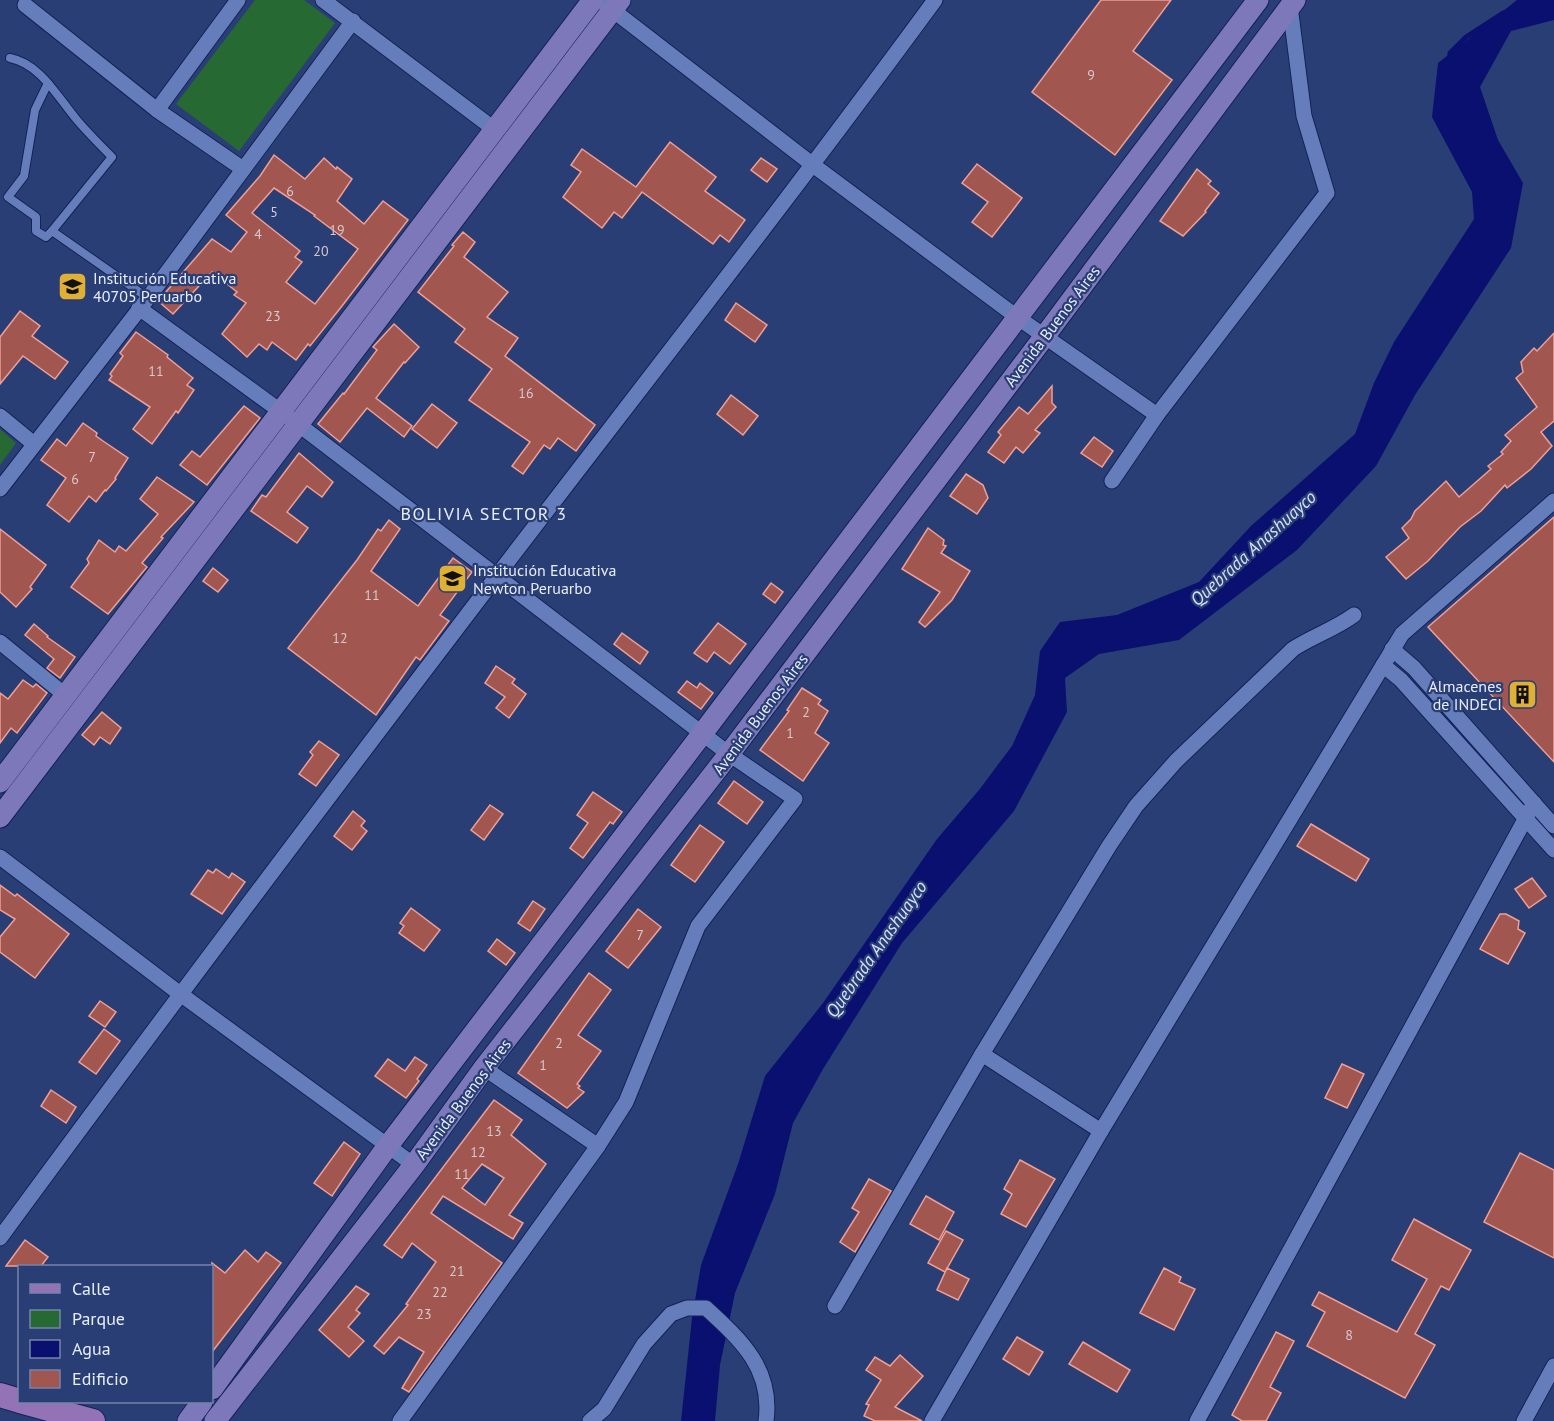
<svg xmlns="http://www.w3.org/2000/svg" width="1554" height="1421" font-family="'PT Sans',sans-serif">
<rect width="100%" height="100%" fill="#2a3e76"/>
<g fill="#266932">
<polygon points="255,0 304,0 335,23 239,151 176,104"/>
<polygon points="0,429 16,443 0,465"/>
</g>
<polygon fill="#091070" points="1517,0 1554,0 1554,20 1511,31 1480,87 1498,140 1523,183 1511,248 1415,395 1376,466 1297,550 1179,640 1099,654 1065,678 1067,712 1014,811 902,943 823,1069 793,1123 775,1194 735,1293 720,1365 715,1421 681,1421 692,1318 701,1265 738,1164 765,1076 823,1003 937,839 979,790 1012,746 1035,695 1040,651 1060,622 1117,615 1199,582 1251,526 1355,434 1374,383 1394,342 1474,219 1472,192 1432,117 1438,63"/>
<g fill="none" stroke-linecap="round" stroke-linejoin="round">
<polyline stroke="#091070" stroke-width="5" points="1450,59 1450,53 1466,37 1503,13"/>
</g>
<g fill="#a1574f" stroke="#f09f95" stroke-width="1.5" fill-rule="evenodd">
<polygon points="1101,0 1171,0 1133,51 1172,80 1115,155 1032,92"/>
<polygon points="670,142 716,177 705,191 745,220 729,242 720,235 713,244 642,192 622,218 614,212 602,228 563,197 581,172 571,165 582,149 636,187"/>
<path d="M 274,155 L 305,179 L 324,158 L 336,169 L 337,167 L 352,179 L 337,201 L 364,224 L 383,201 L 408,220 L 342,306 L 310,346 L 308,344 L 296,360 L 272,342 L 267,350 L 259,344 L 247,357 L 222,334 L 246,303 L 234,295 L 237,292 L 212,272 L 173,314 L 158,301 L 212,239 L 231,252 L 247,232 L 226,215 L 260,176 ZM 274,188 L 315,215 L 314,216 L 358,249 L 315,304 L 286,282 L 302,262 L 295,257 L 300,251 L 252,213 Z"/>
<polygon points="761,158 777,169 767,182 751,170"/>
<polygon points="977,164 1022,198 992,237 972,222 988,202 962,183"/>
<polygon points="1197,169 1211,181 1208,184 1219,193 1205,211 1206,212 1183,236 1160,221"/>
<polygon points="463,232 475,242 464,257 508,292 487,317 518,338 505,356 595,425 576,451 558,438 550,449 544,445 523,474 512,466 530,442 469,400 492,369 455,342 465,329 418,292 454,246 452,245"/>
<polygon points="736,303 767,325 755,342 725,320"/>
<polygon points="20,311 40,326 32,336 68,362 55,379 23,356 0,384 0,337"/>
<polygon points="394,324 419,347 405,363 404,362 376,398 412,426 404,437 367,408 340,442 318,424 343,393 344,394 377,350 373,347"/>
<polygon points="136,332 168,355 167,357 193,378 187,385 194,390 178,413 176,411 152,444 133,429 150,407 109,380 112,376 110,374 123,356 120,353"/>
<polygon points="1554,333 1554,421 1541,432 1552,446 1531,469 1507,488 1505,485 1481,511 1460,527 1428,561 1406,579 1386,557 1409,538 1402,528 1411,519 1415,511 1446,481 1459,497 1491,469 1488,466 1503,454 1501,452 1511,441 1505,435 1537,407 1516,378 1523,372 1521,362 1534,348 1537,351"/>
<polygon points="1052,386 1052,403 1056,407 1035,430 1040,433 1023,453 1016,447 1004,463 988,452 1001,435 998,432 1019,407 1028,414"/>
<polygon points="731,395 758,416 743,435 717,414"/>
<polygon points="432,404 457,423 437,448 412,429"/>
<polygon points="244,406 260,418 207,485 180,465 192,451 200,457"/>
<polygon points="83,423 97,433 96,436 103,441 128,458 115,478 116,479 106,491 105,490 96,502 89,496 69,522 47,505 66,478 41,460 57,439 66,446"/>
<polygon points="1094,437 1113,451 1102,467 1081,453"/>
<polygon points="299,453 333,482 322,497 307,486 287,512 308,528 297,543 251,511 262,495 266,497"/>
<polygon points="966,474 983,485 988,498 977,514 950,496"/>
<polygon points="157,477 194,502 161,537 163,538 142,563 147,567 108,614 71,587 89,563 87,559 99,540 115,552 119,546 126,551 158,514 140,499"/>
<polygon points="1554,517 1554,762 1428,627"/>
<polygon points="389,520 400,529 371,571 418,606 453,558 472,572 440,615 449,621 420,660 416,657 376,715 288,648 357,560 378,529 381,531"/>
<polygon points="928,528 944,540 943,545 946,546 941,553 970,571 952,600 925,627 919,622 940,592 902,569"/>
<polygon points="0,529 46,565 30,587 32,589 16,607 0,592"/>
<polygon points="213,568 228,580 218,592 203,581"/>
<polygon points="771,583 783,592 775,603 763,594"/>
<polygon points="718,623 746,644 730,664 714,652 707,662 694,653"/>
<polygon points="34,624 48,636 47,637 75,657 60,678 47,668 54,659 25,635"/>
<polygon points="622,633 648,652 640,664 614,644"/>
<polygon points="496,666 515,679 512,683 526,694 509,718 496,708 505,697 485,683"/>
<polygon points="23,680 33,687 36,684 47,693 17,733 11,728 0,743 0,693 8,699"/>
<polygon points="687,681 697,688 700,683 713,693 701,709 678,692"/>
<polygon points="802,688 821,700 818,704 828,711 815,733 829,743 803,781 760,750 789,711 787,710"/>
<polygon points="102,712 121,728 110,744 100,737 94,745 82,735"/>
<polygon points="319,741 339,755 316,786 299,774 313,755 310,752"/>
<polygon points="734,781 763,802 747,824 718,803"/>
<polygon points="593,792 622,812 613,824 610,822 583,858 570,848 588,823 577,815"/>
<polygon points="490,805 503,814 484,840 471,830"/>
<polygon points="353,811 365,821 361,826 367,831 352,850 334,836"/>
<polygon points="1311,824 1369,859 1356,881 1297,846"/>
<polygon points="700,825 724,842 695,882 671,865"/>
<polygon points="216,869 229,878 232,873 245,882 222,914 191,894 208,870 213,873"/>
<polygon points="1532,878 1546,896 1529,908 1515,889"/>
<polygon points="0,885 15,896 17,894 69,934 35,978 0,952 0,937 15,919 0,910"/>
<polygon points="533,901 545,909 530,931 518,923"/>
<polygon points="411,908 440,930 424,951 399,933 404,926 400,923"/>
<polygon points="638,909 661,927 628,968 606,951"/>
<polygon points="1500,914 1506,914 1519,921 1518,929 1525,933 1508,964 1480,949"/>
<polygon points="497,939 515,953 506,965 488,951"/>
<polygon points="589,973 611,990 578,1035 601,1051 577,1084 580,1086 578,1088 584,1092 567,1108 518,1073"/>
<polygon points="100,1001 116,1012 105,1027 89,1016"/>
<polygon points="104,1029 120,1041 96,1074 79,1062"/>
<polygon points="415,1057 427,1065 417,1079 419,1081 406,1098 375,1076 388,1059 405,1071"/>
<polygon points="1342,1064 1364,1074 1347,1108 1325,1098"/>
<polygon points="51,1090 76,1107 66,1123 41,1106"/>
<path d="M 494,1100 L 522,1120 L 511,1135 L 546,1164 L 509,1215 L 523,1223 L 513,1239 L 443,1196 L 431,1213 L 502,1263 L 409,1392 L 402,1388 L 424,1352 L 399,1337 L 384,1354 L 374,1346 L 408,1305 L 406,1304 L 436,1262 L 412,1243 L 402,1258 L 384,1245 ZM 482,1164 L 504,1178 L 485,1205 L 462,1188 Z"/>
<polygon points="344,1142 360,1154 332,1196 314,1183"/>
<polygon points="1520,1153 1554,1170 1554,1258 1484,1222"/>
<polygon points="1020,1160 1055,1179 1026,1227 1001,1214 1012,1194 1004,1189"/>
<polygon points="869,1179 891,1191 855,1252 840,1242 859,1212 852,1208"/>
<polygon points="926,1196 954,1212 939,1240 910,1224"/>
<polygon points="1414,1219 1471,1250 1449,1290 1441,1286 1415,1334 1435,1345 1405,1398 1307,1346 1325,1312 1312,1305 1319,1292 1397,1332 1427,1279 1392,1260"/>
<polygon points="946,1231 963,1240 945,1272 928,1263"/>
<polygon points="25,1240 48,1257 41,1266 6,1266"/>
<polygon points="245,1250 258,1262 266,1252 281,1263 212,1352 212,1263 225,1273"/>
<polygon points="947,1268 969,1279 958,1300 937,1290"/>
<polygon points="1164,1268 1181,1277 1179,1282 1195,1289 1174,1330 1140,1313"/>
<polygon points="356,1286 369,1294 356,1310 360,1313 348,1327 364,1341 349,1357 319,1330"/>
<polygon points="1276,1332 1294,1341 1270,1387 1281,1393 1266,1421 1242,1421 1232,1415"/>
<polygon points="1017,1337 1043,1352 1029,1375 1003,1359"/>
<polygon points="1083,1342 1130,1370 1117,1392 1069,1364"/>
<polygon points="900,1355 923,1376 895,1407 922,1421 875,1421 864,1416 869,1405 866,1404 881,1380 866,1370 875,1357 890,1366"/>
</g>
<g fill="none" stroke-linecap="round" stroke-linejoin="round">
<defs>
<g id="lane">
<path d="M 10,58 C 41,64 58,98 77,120 C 88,133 100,145 112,157 L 52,231"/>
<polyline points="48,83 35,110 24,176 8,197 36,217 36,231 46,237 52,231 148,298"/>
</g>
<g id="street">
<polyline points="323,0 494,129"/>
<polyline points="605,4 813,165 1017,317 1157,415"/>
<polyline points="25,5 157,110 243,169"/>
<polyline points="157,110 238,0"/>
<polyline points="139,308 298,424 729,754 795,799 698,926 626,1102 598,1146 400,1421"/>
<polyline points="0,416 34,444"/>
<polyline points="1112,481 1157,415 1327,193 1304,116 1290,6"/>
<polyline points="0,489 148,298 353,21"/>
<polyline points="0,642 65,695"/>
<polyline points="1392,649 1414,668 1554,826"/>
<polyline points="1383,665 1401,680 1554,850"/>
<polyline points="0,857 179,993 414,1165"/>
<polyline points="982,1054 1101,1131"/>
<polyline points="484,1068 598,1146"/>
<path d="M 0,1238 C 163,1016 329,796 496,577 C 643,385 792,195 935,0"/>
<path d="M 835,1306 L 982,1054 L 1109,846 L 1136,806 L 1176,761 L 1293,649 C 1313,636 1335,629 1354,615"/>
<path d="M 590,1421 L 604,1409 L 644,1344 L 671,1314 L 687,1308 L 706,1308 C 741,1340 773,1369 766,1421"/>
<polyline points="932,1421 1101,1131 1402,634 1554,501"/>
<polyline points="1197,1421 1534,803"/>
<polyline points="1524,1421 1554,1366"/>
</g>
<g id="secondary">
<polyline points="0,782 593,0"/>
<polyline points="0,817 620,0"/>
<polyline points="212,1389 387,1147 702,734 1258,0"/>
<polyline points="188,1421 202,1402"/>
<polyline points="215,1421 414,1165 484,1068 729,754 1044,337 1295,0"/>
</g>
<g id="primary">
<polyline points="0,1395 20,1401"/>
<polyline points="23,1402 93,1421"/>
</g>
</defs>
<use href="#lane" stroke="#132258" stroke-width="10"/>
<use href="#street" stroke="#132258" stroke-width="17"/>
<use href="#secondary" stroke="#132258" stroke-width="23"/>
<use href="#primary" stroke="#132258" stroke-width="26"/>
<use href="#lane" stroke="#657dbb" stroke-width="8"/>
<use href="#street" stroke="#657dbb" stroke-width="15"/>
<use href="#secondary" stroke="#7c78b9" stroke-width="21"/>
<use href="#primary" stroke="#9472b6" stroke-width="24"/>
</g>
<defs>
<symbol id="school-square" viewBox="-11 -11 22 22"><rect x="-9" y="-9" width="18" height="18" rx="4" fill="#dfb034" stroke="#2a3e76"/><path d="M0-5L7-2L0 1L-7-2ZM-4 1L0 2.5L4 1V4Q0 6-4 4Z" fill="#111"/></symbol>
<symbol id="building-square" viewBox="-11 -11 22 22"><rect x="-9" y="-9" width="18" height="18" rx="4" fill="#dfb034" stroke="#2a3e76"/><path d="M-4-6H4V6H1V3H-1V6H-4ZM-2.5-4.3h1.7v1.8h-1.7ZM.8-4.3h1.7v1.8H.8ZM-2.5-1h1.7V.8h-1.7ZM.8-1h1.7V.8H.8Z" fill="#111"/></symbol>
</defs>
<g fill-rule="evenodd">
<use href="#school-square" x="56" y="270" width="33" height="33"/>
<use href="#school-square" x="436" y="562" width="33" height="33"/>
<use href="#building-square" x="1506" y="678" width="33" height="33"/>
</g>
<g text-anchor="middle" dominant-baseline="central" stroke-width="4.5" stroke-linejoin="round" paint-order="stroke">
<g font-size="14" fill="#d6c8d0">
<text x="1091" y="75">9</text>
<text x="290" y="191">6</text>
<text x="274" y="212">5</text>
<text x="337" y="230">19</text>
<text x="258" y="234">4</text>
<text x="321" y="251">20</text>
<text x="273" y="316">23</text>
<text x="156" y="371">11</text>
<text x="526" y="393">16</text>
<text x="92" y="457">7</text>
<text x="75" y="479">6</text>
<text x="372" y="595">11</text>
<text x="340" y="638">12</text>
<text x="806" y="712">2</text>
<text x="790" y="733">1</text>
<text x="640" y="935">7</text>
<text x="559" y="1043">2</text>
<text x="543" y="1065">1</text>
<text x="494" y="1131">13</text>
<text x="478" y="1152">12</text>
<text x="462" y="1174">11</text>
<text x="457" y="1271">21</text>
<text x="440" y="1292">22</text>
<text x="424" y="1314">23</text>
<text x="1349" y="1335">8</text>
</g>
<g font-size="16" fill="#e7edfb" stroke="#2a3e76" text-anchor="start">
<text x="93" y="278">Institución Educativa<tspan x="93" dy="18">40705 Peruarbo</tspan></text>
<text x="473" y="570">Institución Educativa<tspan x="473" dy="18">Newton Peruarbo</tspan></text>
<text x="1502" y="686" text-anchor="end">Almacenes<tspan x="1502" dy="18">de INDECI</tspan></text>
</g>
<g font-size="16" fill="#e7edfb" stroke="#2a3e76">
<text transform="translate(1052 326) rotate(-53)">Avenida Buenos Aires</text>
<text transform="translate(760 714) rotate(-53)">Avenida Buenos Aires</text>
<text transform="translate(463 1099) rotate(-53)">Avenida Buenos Aires</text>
</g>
<g font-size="18" letter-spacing="1.5" fill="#e7edfb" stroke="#2a3e76">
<text x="484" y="513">BOLIVIA SECTOR 3</text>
</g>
<g font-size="18" font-style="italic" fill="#d6e1fb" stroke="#2a3e76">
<text transform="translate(1253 548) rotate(-42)">Quebrada Anashuayco</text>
<text transform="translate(876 949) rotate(-55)">Quebrada Anashuayco</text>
</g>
</g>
<rect x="18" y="1265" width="195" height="138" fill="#2a3e76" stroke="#7684ab" stroke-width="1.5"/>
<rect x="30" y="1284" width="30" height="9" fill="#9472b6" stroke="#7684ab" stroke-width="1.5"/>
<text x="72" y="1295" font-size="18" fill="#e7edfb">Calle</text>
<rect x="30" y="1310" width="30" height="18" fill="#266932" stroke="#7684ab" stroke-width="1.5"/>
<text x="72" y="1325" font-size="18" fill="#e7edfb">Parque</text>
<rect x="30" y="1340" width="30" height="18" fill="#091070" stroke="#7684ab" stroke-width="1.5"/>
<text x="72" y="1355" font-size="18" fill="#e7edfb">Agua</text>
<rect x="30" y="1370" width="30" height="18" fill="#a1574f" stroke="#7684ab" stroke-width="1.5"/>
<text x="72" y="1385" font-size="18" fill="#e7edfb">Edificio</text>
</svg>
